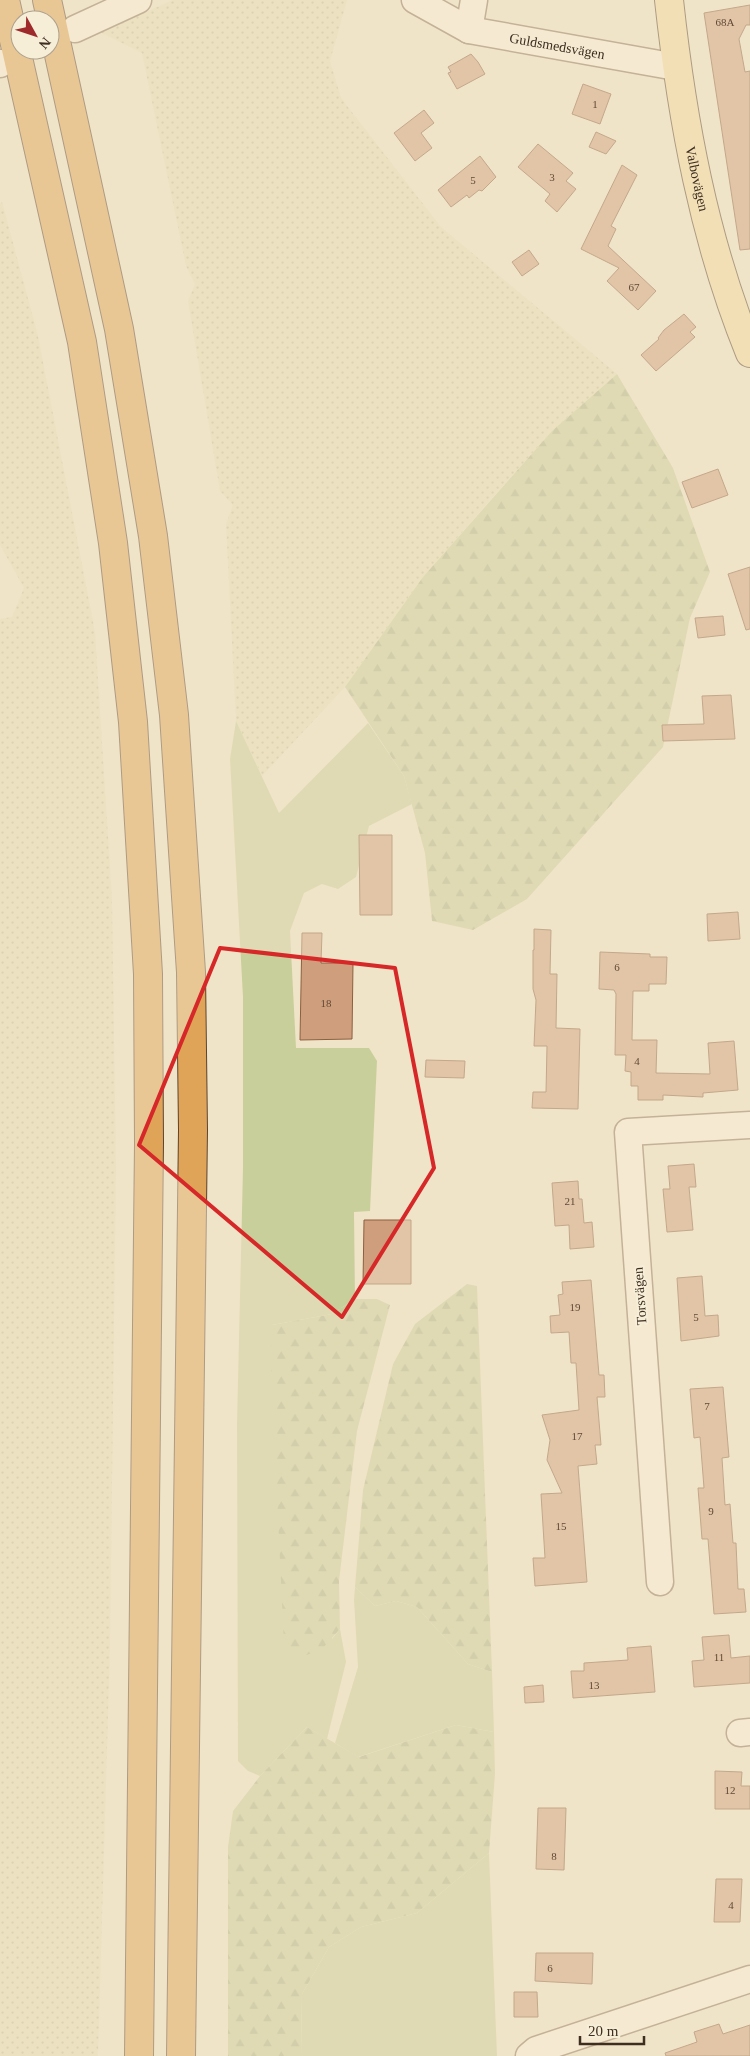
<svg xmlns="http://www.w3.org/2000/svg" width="750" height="2056" font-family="'Times New Roman',serif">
<defs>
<pattern id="farmland-dots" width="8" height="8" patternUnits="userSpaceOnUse" patternTransform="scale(1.25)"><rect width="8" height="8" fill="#e6deb5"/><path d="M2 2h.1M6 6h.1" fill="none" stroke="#c6bf9b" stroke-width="1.8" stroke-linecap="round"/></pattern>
<pattern id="forest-firs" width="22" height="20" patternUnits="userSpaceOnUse" patternTransform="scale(1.25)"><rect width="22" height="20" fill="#c9cf9b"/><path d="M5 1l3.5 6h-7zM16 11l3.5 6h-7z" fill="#aeb285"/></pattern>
</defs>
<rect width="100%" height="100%" fill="#f0e4c8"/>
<g fill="url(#farmland-dots)">
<polygon points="173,0 347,0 330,61 341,98 441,227 617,374 552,431 492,498 423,577 345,687 262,776 236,721 226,524 233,505 220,491 188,301 195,284 186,266 142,53 100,32"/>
<polygon points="2,202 38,336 95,632 112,899 116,1168 110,1647 98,2056 0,2056 0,619 12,617 24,588 0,545 0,204"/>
</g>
<g fill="#c9cf9b">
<polygon points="236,721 279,813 368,723 404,776 412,804 369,826 356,877 338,889 322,884 304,893 290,931 296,1048 369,1048 377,1061 370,1211 354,1212 355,1299 332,1314 272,1325 332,1639 340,1629 346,1662 327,1739 307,1727 260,1776 248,1771 238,1761 237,1424 243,1168 243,997 230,759"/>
<polygon points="355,1587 375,1606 396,1601 417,1607 468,1664 492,1672 494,1732 456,1725 358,1757 335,1743 358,1667 354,1600"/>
<polygon points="489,1853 497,2056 301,2056 302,1994 329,1947 361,1927 417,1913"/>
</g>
<g fill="url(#forest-firs)">
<polygon points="617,374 673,468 710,572 690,618 663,747 527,899 473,930 432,921 425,853 404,776 345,687 423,577 552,431"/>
<polygon points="467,1284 477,1286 492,1672 468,1664 417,1607 396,1601 375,1606 355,1587 363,1490 393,1364 415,1324"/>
<polygon points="355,1299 377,1299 390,1305 357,1431 339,1581 340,1629 322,1649 299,1658 284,1644 271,1372 272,1325 332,1314"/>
<polygon points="456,1725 494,1732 495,1774 489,1853 417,1913 361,1927 329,1947 302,1994 301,2056 228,2056 228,1847 233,1811 260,1776 307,1727 359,1757"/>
</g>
<g fill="#cf9f7d" stroke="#8d5f41">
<polygon points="750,5 750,25 746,25 739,39 745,72 750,71 750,249 740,250 704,13"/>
<polygon points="471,54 478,62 485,74 457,89 448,73 451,72 448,67"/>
<polygon points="583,84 611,94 600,124 572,114"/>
<polygon points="424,110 434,123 421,133 432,148 415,161 394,133"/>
<polygon points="596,132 616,141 606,154 589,147"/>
<polygon points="538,144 573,173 566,181 576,189 557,212 545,201 550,194 518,167"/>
<polygon points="480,156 496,177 482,191 479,190 469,198 467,195 451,207 438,190"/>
<polygon points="622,165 637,175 611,226 616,229 608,246 656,291 638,310 607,281 619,268 581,249"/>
<polygon points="529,250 539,264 522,276 512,262"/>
<polygon points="684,314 696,327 690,332 695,337 656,371 641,355 659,339 658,338 664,330"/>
<polygon points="718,469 728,495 692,508 682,482"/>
<polygon points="750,567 750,629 746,630 728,574"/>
<polygon points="723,616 725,635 698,638 695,618"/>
<polygon points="731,695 735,739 663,741 662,725 704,724 702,696"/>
<polygon points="359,835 392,835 392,915 360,915"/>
<polygon points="738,912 740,939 708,941 707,914"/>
<polygon points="534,929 551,930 550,974 557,974 556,1028 580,1029 578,1109 532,1108 533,1092 546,1092 547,1046 534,1046 536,1000 533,989 533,950 534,950"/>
<polygon points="302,933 322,933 321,963 353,963 352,1039 300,1040"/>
<polygon points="600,952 650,954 650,957 667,957 666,984 649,984 649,991 633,991 632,1040 657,1040 656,1073 710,1074 708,1043 734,1041 738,1090 703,1093 703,1097 663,1095 663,1100 638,1100 638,1086 631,1086 631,1072 625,1071 626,1055 615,1055 616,994 614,990 599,989"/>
<polygon points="426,1060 465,1061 464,1078 425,1077"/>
<polygon points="694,1164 696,1187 689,1187 693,1230 667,1232 663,1189 670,1189 668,1166"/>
<polygon points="578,1181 579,1199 582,1199 584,1223 592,1222 594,1247 570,1249 569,1225 555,1226 552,1183"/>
<polygon points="364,1220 411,1220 411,1284 363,1284"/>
<polygon points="702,1276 705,1316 718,1315 719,1336 681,1341 677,1278"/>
<polygon points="591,1280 599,1375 604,1375 605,1397 597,1397 601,1445 595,1445 597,1464 578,1466 587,1582 535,1586 533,1558 545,1558 541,1494 562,1493 547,1460 550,1440 542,1415 579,1410 576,1363 571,1363 569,1332 551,1333 550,1316 560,1315 558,1295 563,1294 562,1282"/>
<polygon points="723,1387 729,1457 722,1458 725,1505 730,1504 733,1543 736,1543 738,1589 744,1589 746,1612 714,1614 708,1539 702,1539 698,1488 704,1488 700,1437 694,1438 690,1389"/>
<polygon points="729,1635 731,1658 750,1656 750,1683 694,1687 692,1661 704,1660 702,1637"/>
<polygon points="651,1646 655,1692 573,1698 571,1671 584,1671 584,1663 628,1660 627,1648"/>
<polygon points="543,1685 544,1702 525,1703 524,1687"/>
<polygon points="715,1771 742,1772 741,1786 750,1786 750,1809 715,1809"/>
<polygon points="538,1808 566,1808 564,1870 536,1869"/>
<polygon points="716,1879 742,1879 740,1922 714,1922"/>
<polygon points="536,1953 593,1953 592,1984 535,1981"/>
<polygon points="514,1992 537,1992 538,2017 514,2017"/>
<polygon points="719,2024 723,2034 750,2025 750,2056 666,2056 665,2053 697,2042 694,2032"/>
</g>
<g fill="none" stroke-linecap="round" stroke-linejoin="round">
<defs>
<g id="minor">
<polyline points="415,0 469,30"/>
<path id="s1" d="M 474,0 L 469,30 L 676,67"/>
<polyline points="75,29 138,0"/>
<polyline points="0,64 1,63"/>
<polyline points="660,1582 628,1132 750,1125"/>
<polyline points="740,1733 750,1732"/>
<polyline points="529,2056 536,2050 750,1979"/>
</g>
<g id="major">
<path id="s2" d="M 669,0 C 682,120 704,240 750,353"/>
</g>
<g id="highway">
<polyline points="5,0 82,342 113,543 133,722 148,974 149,1143 139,2056"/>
<polyline points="47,0 119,329 153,536 174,715 191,972 193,1130 181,2056"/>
</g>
</defs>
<use href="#minor" stroke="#8d765c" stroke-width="29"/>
<use href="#major" stroke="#5b4430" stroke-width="30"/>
<use href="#highway" stroke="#5b4430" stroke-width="30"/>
<use href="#minor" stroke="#faf1dc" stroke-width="26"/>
<use href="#major" stroke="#f3d9a0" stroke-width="28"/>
<use href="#highway" stroke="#e0a458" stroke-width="28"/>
</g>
<path d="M0 0H750V2056H0ZM 220,948 L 395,968 L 434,1168 L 342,1317 L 139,1145 Z" fill="#f0e4c8" fill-opacity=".55" fill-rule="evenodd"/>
<path fill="none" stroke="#d62828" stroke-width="4" stroke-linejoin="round" d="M 220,948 L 395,968 L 434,1168 L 342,1317 L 139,1145 Z"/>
<g text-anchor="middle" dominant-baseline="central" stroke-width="4" stroke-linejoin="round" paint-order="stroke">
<g font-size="11" fill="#624a37">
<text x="725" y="22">68A</text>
<text x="595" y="104">1</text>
<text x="552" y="177">3</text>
<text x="473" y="180">5</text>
<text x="634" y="287">67</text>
<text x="617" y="967">6</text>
<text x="326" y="1003">18</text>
<text x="637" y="1061">4</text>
<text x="570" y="1201">21</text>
<text x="575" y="1307">19</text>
<text x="696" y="1317">5</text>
<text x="707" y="1406">7</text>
<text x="577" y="1436">17</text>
<text x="711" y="1511">9</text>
<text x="561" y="1526">15</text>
<text x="719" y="1657">11</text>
<text x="594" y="1685">13</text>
<text x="730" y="1790">12</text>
<text x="554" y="1856">8</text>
<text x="731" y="1905">4</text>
<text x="550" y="1968">6</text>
</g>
<g font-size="14" fill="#3d2e20" stroke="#f7eed8">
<text stroke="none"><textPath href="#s1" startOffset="120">Guldsmedsvägen</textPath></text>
<text stroke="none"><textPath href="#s2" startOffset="181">Valbovägen</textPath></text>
<text transform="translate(640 1296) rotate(-94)">Torsvägen</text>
</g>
</g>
<g transform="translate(35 35) rotate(130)"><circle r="24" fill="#f7eed8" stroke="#ada18e"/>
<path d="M0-4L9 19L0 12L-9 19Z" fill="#9e2a2b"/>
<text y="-8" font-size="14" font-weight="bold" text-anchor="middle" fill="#3d2e20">N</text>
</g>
<path d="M580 2036v8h64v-8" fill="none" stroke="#3d2e20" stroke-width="2.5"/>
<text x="588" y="2036" font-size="15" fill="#3d2e20" stroke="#f7eed8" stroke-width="4" paint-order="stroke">20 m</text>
</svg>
